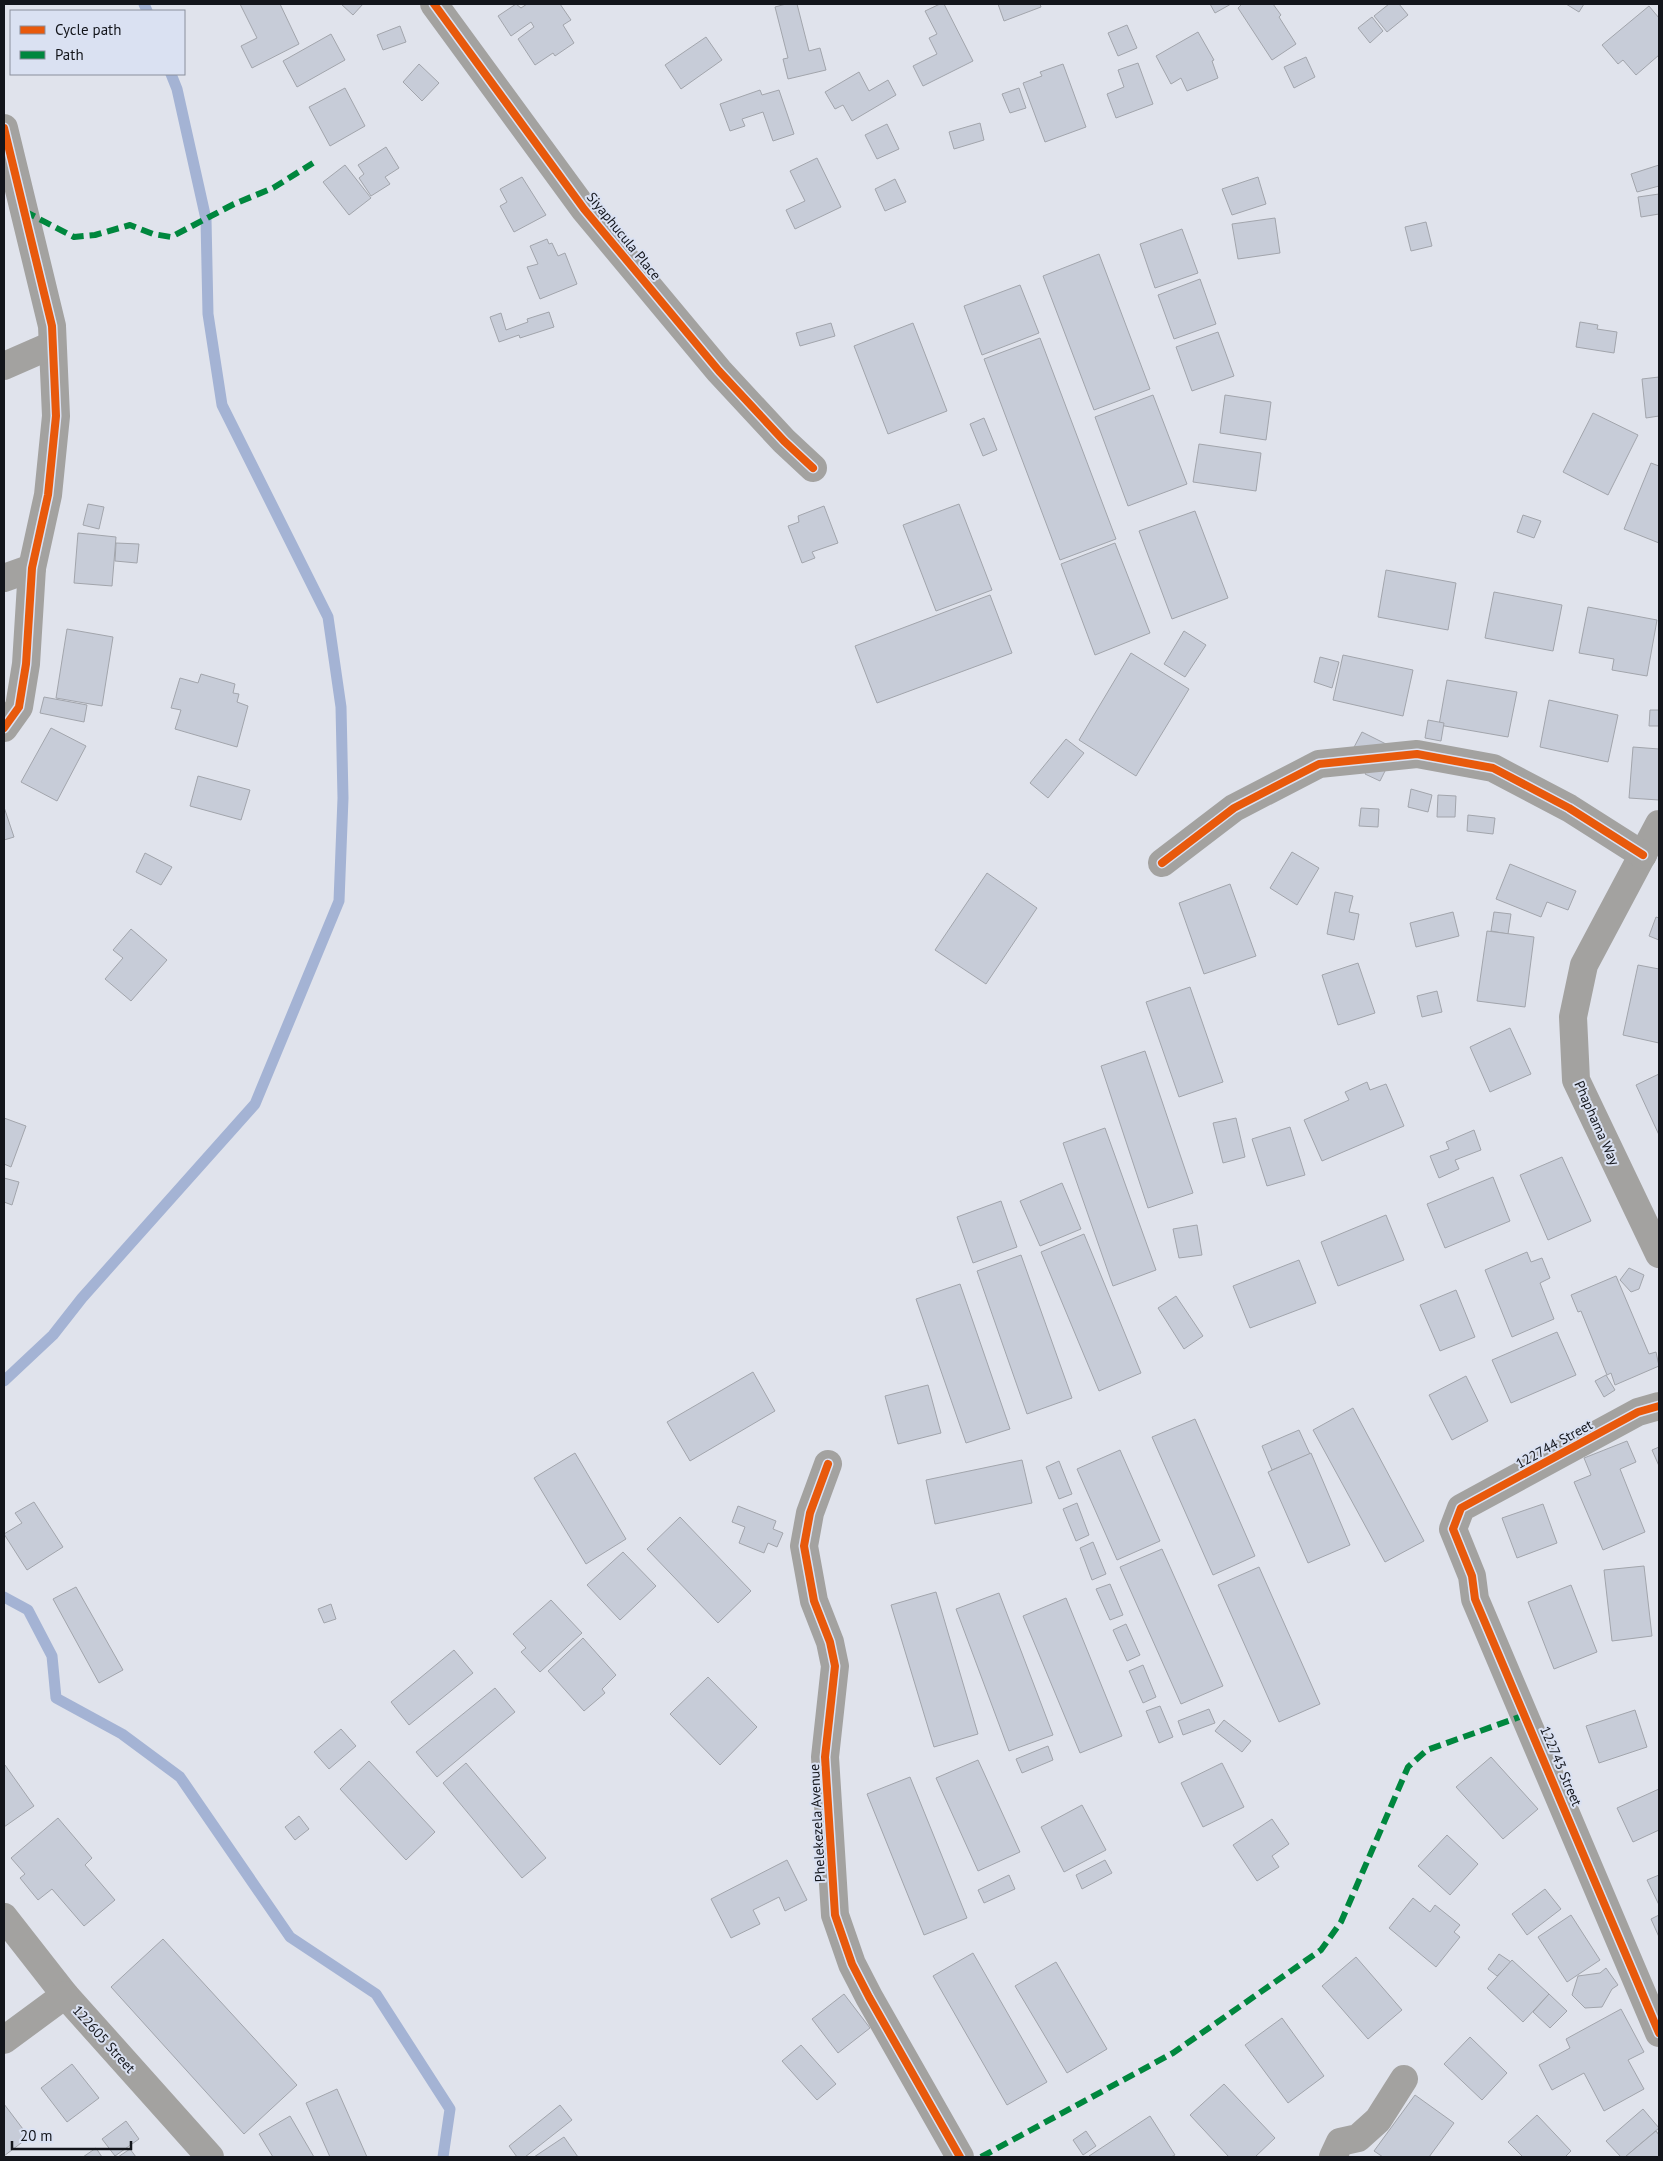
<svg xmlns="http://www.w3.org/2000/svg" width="1663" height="2161" font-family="'PT Sans',sans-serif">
<rect width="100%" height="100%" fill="#e0e3ec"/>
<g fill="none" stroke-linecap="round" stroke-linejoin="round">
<g stroke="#a4b3d4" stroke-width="11">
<polyline points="144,4 147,11"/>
<polyline points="4,1381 53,1335 82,1298 255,1104 339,901 343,798 341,707 328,617 222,405 208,314 206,219 177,89 171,74"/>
<polyline points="4,1597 28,1610 52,1656 56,1698 122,1734 180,1777 290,1937 376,1994 450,2109 443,2157"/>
</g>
</g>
<g fill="#c7ccd8" stroke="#a2a5ac">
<polygon points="240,4 280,4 299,44 252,68 241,46 257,38"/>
<polygon points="341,4 363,4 353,15"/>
<polygon points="516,4 521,8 527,4 560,4 571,20 563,25 574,43 555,56 553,53 535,65 518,39 534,27 531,22 511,36 498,16"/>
<polygon points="786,4 797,4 809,51 820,48 826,70 788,79 783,59 788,58 775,7"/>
<polygon points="940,4 944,4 973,61 923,86 913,66 937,54 929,38 937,34 925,11"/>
<polygon points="998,4 1040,4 1041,7 1004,21"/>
<polygon points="1210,4 1231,4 1215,13"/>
<polygon points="1242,4 1273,4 1281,15 1279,17 1296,44 1272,60 1238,8"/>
<polygon points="1389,4 1399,4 1408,15 1387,32 1374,16"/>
<polygon points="1566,4 1584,4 1579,12"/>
<polygon points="1649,6 1659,18 1659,55 1636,75 1623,60 1618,64 1602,45"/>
<polygon points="1372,17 1383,31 1370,43 1358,28"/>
<polygon points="1127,25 1137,48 1118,56 1108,33"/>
<polygon points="400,26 406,42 383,50 377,35"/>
<polygon points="1198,32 1214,60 1212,61 1218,78 1187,91 1181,78 1171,84 1156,56"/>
<polygon points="331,34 345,60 297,87 283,61"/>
<polygon points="706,37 722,60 681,89 665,65"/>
<polygon points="1306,57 1315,77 1294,88 1284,67"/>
<polygon points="1138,63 1153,104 1116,118 1107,94 1124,87 1118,70"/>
<polygon points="419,64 439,83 422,101 403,82"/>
<polygon points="1063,64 1086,127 1045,142 1023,83 1042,76 1040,72"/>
<polygon points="859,72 869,91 888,80 896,95 852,121 843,105 835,109 825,92"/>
<polygon points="345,88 365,126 330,146 309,107"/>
<polygon points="1019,88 1026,108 1010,113 1002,94"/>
<polygon points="760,90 762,95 779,90 794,134 773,141 763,112 742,119 745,126 730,131 720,104"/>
<polygon points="980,123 984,140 954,149 949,132"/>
<polygon points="887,124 899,149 877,159 865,135"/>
<polygon points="386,147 399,168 385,177 390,184 371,196 359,178 364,174 358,165"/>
<polygon points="817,158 841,207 795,229 786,210 805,201 790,171"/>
<polygon points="345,165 371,198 349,215 323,182"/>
<polygon points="1659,165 1659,186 1637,192 1631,174"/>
<polygon points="522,177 546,215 514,232 500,206 507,202 500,189"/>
<polygon points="1258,177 1266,204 1232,215 1222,189"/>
<polygon points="895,179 906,202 885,211 875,189"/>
<polygon points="1659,194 1659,214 1641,217 1638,197"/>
<polygon points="1275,218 1280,253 1238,259 1232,224"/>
<polygon points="1426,222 1432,246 1411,251 1405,227"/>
<polygon points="1182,229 1198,273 1155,288 1140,244"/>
<polygon points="547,239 549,244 552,243 558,256 565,253 577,284 540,299 527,267 538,264 530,246"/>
<polygon points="1099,254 1150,389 1094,410 1043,276"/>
<polygon points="1200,279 1216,324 1174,339 1158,295"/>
<polygon points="1020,285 1039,333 982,355 964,306"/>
<polygon points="549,312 554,327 520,338 519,335 499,342 490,317 501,313 506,330 528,322 527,319"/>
<polygon points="1580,322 1598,325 1597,329 1617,332 1614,353 1576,347"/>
<polygon points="831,323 835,336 800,346 796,333"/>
<polygon points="913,323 947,411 888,434 854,346"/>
<polygon points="1218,332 1234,376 1192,391 1176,347"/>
<polygon points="1040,338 1116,539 1060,560 984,359"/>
<polygon points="1659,377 1659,416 1646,418 1642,379"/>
<polygon points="1153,395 1187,484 1128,506 1095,417"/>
<polygon points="1225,395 1271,402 1266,440 1220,433"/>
<polygon points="1593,413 1638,435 1608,495 1563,472"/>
<polygon points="984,418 997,450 983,456 970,424"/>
<polygon points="1199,444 1261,453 1256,491 1193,482"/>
<polygon points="1651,463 1659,466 1659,543 1624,529"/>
<polygon points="88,504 104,507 99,529 83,525"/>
<polygon points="959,504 992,590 936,611 903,525"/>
<polygon points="824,506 838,543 812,552 815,558 802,563 788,526 799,522 798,516"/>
<polygon points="1195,511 1228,598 1172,619 1139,531"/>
<polygon points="1523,515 1541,521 1534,538 1517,532"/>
<polygon points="78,533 116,537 112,586 74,583"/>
<polygon points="116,543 139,544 137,563 115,561"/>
<polygon points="1115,543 1150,633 1095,655 1061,564"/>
<polygon points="1386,570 1456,583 1448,630 1378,617"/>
<polygon points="1494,592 1562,605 1553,651 1485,638"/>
<polygon points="990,595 1012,653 877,703 855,646"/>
<polygon points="1588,607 1657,620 1647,676 1612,670 1614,659 1579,653"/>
<polygon points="67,629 113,637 102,706 56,698"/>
<polygon points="1184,631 1206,645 1185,677 1164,664"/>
<polygon points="1131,653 1189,689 1136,776 1079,740"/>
<polygon points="1343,655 1413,670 1403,716 1333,700"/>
<polygon points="1320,657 1339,662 1332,688 1314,682"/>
<polygon points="201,674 235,684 233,693 239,694 237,702 248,706 237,747 175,729 181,710 171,708 180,678 198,683"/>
<polygon points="1447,680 1517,692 1508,737 1439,725"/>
<polygon points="44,697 87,705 84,722 40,713"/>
<polygon points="1549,700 1618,715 1608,762 1540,747"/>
<polygon points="1650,710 1659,710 1659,726 1649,726"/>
<polygon points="1428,720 1444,723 1441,741 1425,738"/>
<polygon points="51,728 86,746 57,801 21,782"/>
<polygon points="1362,732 1396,749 1380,781 1365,774 1372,761 1352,751"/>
<polygon points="1066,739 1084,753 1048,798 1030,783"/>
<polygon points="1633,747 1659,749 1659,800 1629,798"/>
<polygon points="198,776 250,790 241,820 190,806"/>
<polygon points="1411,789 1432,795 1428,812 1408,807"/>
<polygon points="1438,795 1456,796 1455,817 1437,817"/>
<polygon points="4,807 14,837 4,840"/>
<polygon points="1361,808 1379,809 1378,827 1359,826"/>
<polygon points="1468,815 1495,818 1493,834 1467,831"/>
<polygon points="1292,852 1319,868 1297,905 1270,888"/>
<polygon points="145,853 172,867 161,885 136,872"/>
<polygon points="1510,864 1576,891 1568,910 1547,902 1541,917 1496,899"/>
<polygon points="987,873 1037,908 986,984 935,950"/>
<polygon points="1230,884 1256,956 1204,974 1179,903"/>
<polygon points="1335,892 1353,896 1349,912 1359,914 1354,940 1327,934"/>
<polygon points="1453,912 1459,936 1416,947 1410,923"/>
<polygon points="1494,912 1511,914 1508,934 1491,931"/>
<polygon points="1656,917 1659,918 1659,940 1649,936"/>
<polygon points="131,929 167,960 131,1001 105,979 123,958 113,950"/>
<polygon points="1487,931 1534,937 1525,1007 1477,1001"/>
<polygon points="1358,963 1375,1013 1338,1025 1322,975"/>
<polygon points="1638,965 1659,969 1659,1043 1623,1035"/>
<polygon points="1190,987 1223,1082 1179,1097 1146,1002"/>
<polygon points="1437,991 1442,1012 1422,1017 1417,996"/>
<polygon points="1510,1028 1531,1074 1490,1092 1470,1047"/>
<polygon points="1145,1051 1193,1193 1148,1208 1101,1066"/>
<polygon points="1659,1074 1659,1135 1636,1085"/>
<polygon points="1367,1082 1370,1090 1386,1084 1404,1126 1322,1161 1304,1120 1349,1100 1345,1092"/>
<polygon points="4,1118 26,1126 11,1167 4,1164"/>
<polygon points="1236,1118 1245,1157 1223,1163 1213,1123"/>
<polygon points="1290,1127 1305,1175 1267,1186 1252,1139"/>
<polygon points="1105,1128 1156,1270 1113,1286 1063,1143"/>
<polygon points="1474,1130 1481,1150 1455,1160 1459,1169 1439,1178 1430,1156 1449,1149 1446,1142"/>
<polygon points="1562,1157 1591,1221 1548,1240 1520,1175"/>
<polygon points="1493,1177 1510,1221 1445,1248 1427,1204"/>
<polygon points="4,1178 19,1182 12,1205 4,1202"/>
<polygon points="1062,1183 1081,1229 1040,1246 1020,1201"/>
<polygon points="1001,1201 1017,1247 973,1263 957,1217"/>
<polygon points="1386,1215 1404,1260 1338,1286 1321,1242"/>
<polygon points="1197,1225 1202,1255 1179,1258 1173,1229"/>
<polygon points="1084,1234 1141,1373 1099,1391 1041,1252"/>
<polygon points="1527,1252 1531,1262 1542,1258 1550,1278 1540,1283 1554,1319 1512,1337 1485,1270"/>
<polygon points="1021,1255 1072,1398 1027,1414 977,1271"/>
<polygon points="1299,1260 1316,1303 1250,1328 1233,1286"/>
<polygon points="1629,1268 1644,1275 1639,1289 1631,1292 1620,1280"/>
<polygon points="1616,1276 1649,1354 1656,1352 1659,1366 1615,1385 1611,1373 1607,1375 1581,1311 1578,1312 1571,1295"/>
<polygon points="960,1284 1010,1429 966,1443 916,1299"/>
<polygon points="1456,1290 1475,1337 1440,1351 1420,1305"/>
<polygon points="1176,1296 1203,1336 1184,1349 1158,1308"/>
<polygon points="1557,1332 1576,1375 1511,1403 1492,1360"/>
<polygon points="753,1372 775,1411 690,1461 667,1422"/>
<polygon points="1606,1375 1615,1390 1604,1397 1595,1381"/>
<polygon points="1466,1376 1488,1421 1452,1440 1429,1395"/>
<polygon points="928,1385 941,1433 898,1444 885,1396"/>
<polygon points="1353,1408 1424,1541 1385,1562 1313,1430"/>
<polygon points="1195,1419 1255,1556 1213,1575 1152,1437"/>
<polygon points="1299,1430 1310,1454 1272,1470 1262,1446"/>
<polygon points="1627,1441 1636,1462 1620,1469 1645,1532 1603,1550 1574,1482 1591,1475 1584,1458"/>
<polygon points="1659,1447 1659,1466 1652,1450"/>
<polygon points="1120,1450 1160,1541 1117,1560 1077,1469"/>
<polygon points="575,1453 626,1539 586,1564 534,1478"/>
<polygon points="1311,1453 1350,1545 1308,1563 1268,1472"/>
<polygon points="1022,1460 1032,1503 935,1524 926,1480"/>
<polygon points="1059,1461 1072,1494 1059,1499 1046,1467"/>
<polygon points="34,1502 63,1547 27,1570 4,1534 22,1523 15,1513"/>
<polygon points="1077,1503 1089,1535 1076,1541 1063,1509"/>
<polygon points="1543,1504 1557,1543 1517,1558 1502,1518"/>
<polygon points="738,1506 776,1521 773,1529 783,1533 777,1547 768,1543 764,1553 739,1543 745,1527 732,1522"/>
<polygon points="680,1517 751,1591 718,1623 647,1549"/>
<polygon points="1093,1542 1106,1574 1092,1580 1080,1548"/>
<polygon points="1162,1549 1223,1686 1181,1704 1120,1567"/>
<polygon points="623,1552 656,1586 620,1620 587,1585"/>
<polygon points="1644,1566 1652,1636 1612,1641 1604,1570"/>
<polygon points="1259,1567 1320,1704 1279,1722 1218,1585"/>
<polygon points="1110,1584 1123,1615 1110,1620 1096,1589"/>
<polygon points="1571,1585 1597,1652 1554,1669 1528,1602"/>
<polygon points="76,1587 123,1670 99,1683 53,1599"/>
<polygon points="936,1592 978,1734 934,1747 891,1605"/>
<polygon points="999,1593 1053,1735 1009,1751 956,1609"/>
<polygon points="1066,1598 1122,1736 1080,1753 1023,1616"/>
<polygon points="551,1600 582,1633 540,1672 521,1652 526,1648 513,1634"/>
<polygon points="331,1604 336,1619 324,1623 318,1609"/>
<polygon points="1126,1624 1140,1655 1127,1661 1113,1630"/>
<polygon points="583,1638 616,1675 602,1689 605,1693 584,1711 548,1671"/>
<polygon points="454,1650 473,1673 409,1725 391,1702"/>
<polygon points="1143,1665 1156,1697 1143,1703 1129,1671"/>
<polygon points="708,1677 757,1727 720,1765 670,1714"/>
<polygon points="495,1688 515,1712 437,1777 416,1752"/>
<polygon points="1160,1706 1173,1737 1159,1743 1146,1711"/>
<polygon points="1209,1709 1215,1723 1183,1735 1178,1721"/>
<polygon points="1635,1710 1647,1747 1599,1763 1586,1726"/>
<polygon points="1224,1720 1251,1741 1242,1752 1215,1731"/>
<polygon points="341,1729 356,1746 329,1769 314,1752"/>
<polygon points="1048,1746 1053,1760 1022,1773 1016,1759"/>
<polygon points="1491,1757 1538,1809 1503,1839 1456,1787"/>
<polygon points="978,1760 1020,1852 978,1871 936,1778"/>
<polygon points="369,1761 435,1832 406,1860 340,1789"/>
<polygon points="466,1763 546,1858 522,1878 443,1783"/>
<polygon points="1222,1763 1244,1807 1203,1827 1181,1783"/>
<polygon points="5,1765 34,1806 4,1827 4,1766"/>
<polygon points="910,1777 967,1918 924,1935 867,1794"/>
<polygon points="1659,1789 1659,1830 1633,1842 1617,1808"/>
<polygon points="1082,1805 1106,1850 1064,1872 1041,1827"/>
<polygon points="299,1816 309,1829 295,1840 285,1827"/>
<polygon points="58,1818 92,1858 85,1865 115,1900 84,1926 52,1889 38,1900 20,1878 25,1874 11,1858"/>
<polygon points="1272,1819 1289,1844 1272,1856 1279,1867 1257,1881 1233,1845"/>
<polygon points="1447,1835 1478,1864 1450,1895 1418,1866"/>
<polygon points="787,1860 807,1900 785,1911 779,1897 753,1910 760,1924 731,1938 711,1899"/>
<polygon points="1105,1860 1112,1873 1082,1889 1076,1875"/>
<polygon points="1009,1875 1015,1889 984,1903 978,1890"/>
<polygon points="1659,1875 1659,1905 1647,1880"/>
<polygon points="1545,1889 1561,1909 1527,1935 1512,1914"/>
<polygon points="1413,1898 1430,1912 1435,1905 1460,1925 1454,1932 1460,1937 1436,1967 1389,1928"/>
<polygon points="1571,1915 1600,1960 1567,1982 1538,1937"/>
<polygon points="1659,1915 1659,1937 1651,1919"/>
<polygon points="163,1939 297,2085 244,2134 111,1987"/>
<polygon points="973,1953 1047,2082 1007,2105 933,1976"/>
<polygon points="1499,1954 1511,1962 1497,1976 1488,1969"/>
<polygon points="1356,1957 1402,2010 1368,2039 1322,1986"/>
<polygon points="1512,1960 1549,1994 1523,2022 1487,1988"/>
<polygon points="1056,1962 1107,2049 1067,2073 1015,1986"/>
<polygon points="1606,1968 1618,1985 1612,1989 1602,2007 1585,2008 1572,1995 1578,1976 1600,1973"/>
<polygon points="844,1994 870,2028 838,2053 812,2019"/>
<polygon points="1549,1994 1567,2011 1550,2028 1533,2012"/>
<polygon points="1621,2009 1644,2052 1628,2060 1644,2089 1604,2111 1584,2073 1552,2090 1539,2065 1570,2048 1566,2039"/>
<polygon points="1282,2018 1324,2076 1288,2103 1245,2045"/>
<polygon points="1470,2037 1507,2073 1482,2100 1444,2064"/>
<polygon points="801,2045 836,2084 817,2100 782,2061"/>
<polygon points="72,2064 99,2098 67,2122 41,2088"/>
<polygon points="1224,2084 1275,2138 1255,2157 1229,2157 1190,2115"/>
<polygon points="337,2089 367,2157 330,2157 306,2103"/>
<polygon points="1415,2095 1454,2123 1429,2157 1383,2157 1374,2151"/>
<polygon points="4,2104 29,2137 4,2156"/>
<polygon points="560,2105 572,2120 525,2157 517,2157 509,2146"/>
<polygon points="1643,2109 1659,2128 1625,2157 1621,2157 1606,2141"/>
<polygon points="1537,2115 1571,2151 1565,2157 1523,2157 1508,2142"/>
<polygon points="290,2116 314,2157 273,2157 259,2134"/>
<polygon points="1150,2116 1175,2155 1171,2157 1090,2157 1089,2156"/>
<polygon points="126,2121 139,2139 115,2156 102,2139"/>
<polygon points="1086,2131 1096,2146 1083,2155 1073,2140"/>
<polygon points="1656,2131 1659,2135 1659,2157 1625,2157"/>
<polygon points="564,2137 578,2157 534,2157"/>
<polygon points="96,2148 102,2157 83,2157"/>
<polygon points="130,2149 136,2157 118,2157"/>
</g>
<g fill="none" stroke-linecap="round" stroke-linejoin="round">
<g stroke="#a3a2a0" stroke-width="28">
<polyline points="434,4 584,209 719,371 784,441 813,468"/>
<polyline points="4,128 52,326 56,416 48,495 32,568 26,664 19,707 4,728"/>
<polyline points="4,366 52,345"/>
<polyline points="4,578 32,568"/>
<polyline points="1659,824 1584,965 1573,1017 1576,1080 1659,1254"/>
<polyline points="1162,863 1234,808 1319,764 1417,754 1493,768 1569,808 1643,855"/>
<polyline points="1659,1406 1638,1412 1461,1508 1453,1529 1472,1576 1475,1599 1659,2033"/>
<polyline points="828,1464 810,1513 804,1546 814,1601 830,1642 835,1666 825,1757 835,1915 852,1964 869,1997 960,2157"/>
<polyline points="4,1917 65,1995 210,2157"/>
<polyline points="4,2040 65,1995"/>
<polyline points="1333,2157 1340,2142 1358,2138 1378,2120 1404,2079"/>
</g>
<g stroke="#00873e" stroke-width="6" stroke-dasharray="12 6" stroke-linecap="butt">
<polyline points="24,211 74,237 95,235 130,225 153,234 171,237 234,204 273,188 313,163"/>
<polyline points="981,2157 1173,2053 1321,1950 1341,1922 1408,1767 1427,1750 1525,1715"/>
</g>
<defs>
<g id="cycleway">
<polyline points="434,4 584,209 719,371 784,441 813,468"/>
<polyline points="4,128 52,326 56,416 48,495 32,568 26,664 19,707 4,728"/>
<polyline points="1162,863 1234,808 1319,764 1417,754 1493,768 1569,808 1643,855"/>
<polyline points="1659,1406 1638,1412 1461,1508 1453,1529 1472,1576 1475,1599 1659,2033"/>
<polyline points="828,1464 810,1513 804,1546 814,1601 830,1642 835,1666 825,1757 835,1915 852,1964 869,1997 960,2157"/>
</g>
</defs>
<use href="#cycleway" stroke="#dae1f2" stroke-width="11"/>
<use href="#cycleway" stroke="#e8590c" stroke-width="8"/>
</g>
<g text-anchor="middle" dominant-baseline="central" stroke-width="4" stroke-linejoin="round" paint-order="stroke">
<g font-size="14" fill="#13151b" stroke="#dae1f2">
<text transform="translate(624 236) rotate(51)">Siyaphucula Place</text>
<text transform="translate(1597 1123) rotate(66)">Phaphama Way</text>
<text transform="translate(1554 1444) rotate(-29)">122744 Street</text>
<text transform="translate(1561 1766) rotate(67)">122743 Street</text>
<text transform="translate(817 1823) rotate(-93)">Phelekezela Avenue</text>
<text transform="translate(104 2039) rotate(48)">122605 Street</text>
</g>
</g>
<rect width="1663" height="2161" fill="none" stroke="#13151b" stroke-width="10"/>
<rect x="10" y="10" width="175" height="65" fill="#dae1f2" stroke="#8a8f9c"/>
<rect x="20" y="26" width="25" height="8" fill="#e8590c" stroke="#8a8f9c"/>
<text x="55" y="35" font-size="15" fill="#13151b">Cycle path</text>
<rect x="20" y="51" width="25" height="8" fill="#00873e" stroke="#8a8f9c"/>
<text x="55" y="60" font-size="15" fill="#13151b">Path</text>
<path d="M12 2141v8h119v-8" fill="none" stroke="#13151b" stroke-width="2.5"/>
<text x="20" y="2141" font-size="15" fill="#13151b" stroke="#dae1f2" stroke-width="4" paint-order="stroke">20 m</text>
</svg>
